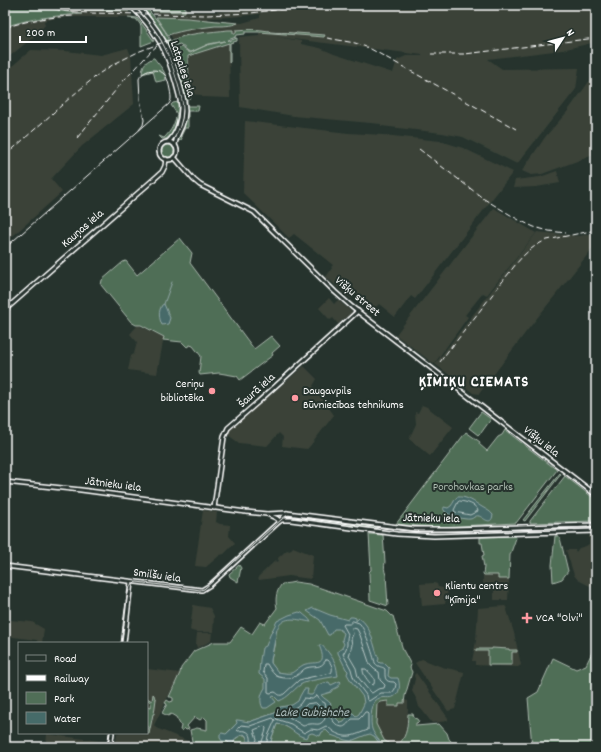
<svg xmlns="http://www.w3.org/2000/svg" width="601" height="752" font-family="Dekko,sans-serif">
<rect width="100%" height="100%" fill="#26332d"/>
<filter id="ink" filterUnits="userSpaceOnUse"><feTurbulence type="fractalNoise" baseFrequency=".025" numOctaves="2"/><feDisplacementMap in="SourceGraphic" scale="8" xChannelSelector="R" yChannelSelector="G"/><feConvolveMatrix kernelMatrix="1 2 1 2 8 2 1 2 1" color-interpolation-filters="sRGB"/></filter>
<g filter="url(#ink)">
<g fill="#3b4339" fill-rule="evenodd">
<polygon points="43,5 55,5 69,8 83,10 127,10 133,17 74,17 56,18 44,21 45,25 36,35 5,60 5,27 37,19 57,16 80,14 61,11"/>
<path d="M 280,5 L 596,5 L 596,42 L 562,50 L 488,59 L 502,69 L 579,68 L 576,89 L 517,164 L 463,137 L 442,133 L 381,126 L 381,124 L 294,116 L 240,107 L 239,37 L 259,35 L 259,29 L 237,30 L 236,33 L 233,33 L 228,30 L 195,34 L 180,37 L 173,40 L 170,34 L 180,31 L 194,28 L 234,25 L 236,23 L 187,18 L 159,18 L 152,11 L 215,12 L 256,9 ZM 260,14 L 260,18 L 242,23 L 207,19 L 207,18 L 231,17 ZM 276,37 L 423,55 L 423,56 L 406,56 L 397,60 L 393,73 L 334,54 L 320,48 L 301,44 L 301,41 Z"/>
<polygon points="229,43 230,98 202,97 202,95 189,94 188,92 188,86 189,86 188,56"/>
<polygon points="128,48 131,56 134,104 82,146 51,179 62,192 5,243 5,72 31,50 65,51 101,55"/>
<polygon points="596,72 596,154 542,174 531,175 522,171 530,159 546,136 567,112"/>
<polygon points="245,121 348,133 383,135 440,141 463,148 513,172 415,299 411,296 395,317 379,304 375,308 355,294 351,299 344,293 326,277 332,268 331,267 333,265 294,234 289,238 243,193"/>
<polygon points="557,171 560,183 536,187 513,188 515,180 540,177"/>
<polygon points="494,208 536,233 487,295 483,293 465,315 468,317 434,364 396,335 397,333"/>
<polygon points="537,232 579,236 596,233 596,244 526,332 479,394 473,393 435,364"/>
<polygon points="329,298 334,304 338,300 352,312 338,324 333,318 330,320 319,308"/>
<polygon points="138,325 164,337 157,374 128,370 131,356 134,354 137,342 130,334"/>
<polygon points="304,366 317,379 313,386 334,415 310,446 307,449 282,446 283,437 279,433 267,446 239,443 228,435 231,429"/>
<polygon points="422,405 427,407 453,427 430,456 409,439 416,424 415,412 418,413"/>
<polygon points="203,510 217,512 216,522 220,524 230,525 229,536 235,543 224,554 220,555 206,567 195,566"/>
<polygon points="596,535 596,589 578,580 574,575 566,550 575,550 576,552 579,548 586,546 589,544 589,536"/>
<polygon points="293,547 313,555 311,579 289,576 259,580 258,577 276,560 277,562 279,561 278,559 278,558 287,550 290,551"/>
<polygon points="483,574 484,575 499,575 498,579 509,579 508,600 494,600 494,590 483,589"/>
<polygon points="434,583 437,584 438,587 448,589 445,604 422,606 420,584"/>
<polygon points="193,605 210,608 214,616 213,632 196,632 192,631 190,630"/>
<polygon points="505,606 506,607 514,633 521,665 518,667 475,665 475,661 472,661 476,641 478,608"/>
<polygon points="9,611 11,611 10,620 32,622 44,629 42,643 38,643 37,640 5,636 5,634 7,633"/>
<polygon points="197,633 212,633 211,641 197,648 196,644"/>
<polygon points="422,659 442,667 464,672 464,673 455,709 448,711 415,663"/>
<polygon points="147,669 180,673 154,725 156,728 188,741 187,747 115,747 117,734 116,733 147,733"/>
<polygon points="416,673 448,718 448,720 447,721 432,723 422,710 419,707 417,700 412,691 415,679 414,675"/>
<polygon points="405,700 408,701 408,710 406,732 404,739 399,744 388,744 384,740 376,724 377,704 382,702"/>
<polygon points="47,734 106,742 105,747 46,747"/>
</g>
<g fill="#506e57" stroke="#a8b6ab" fill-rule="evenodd">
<path d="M 5,5 L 43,5 L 61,11 L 82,14 C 56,16 30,18 5,27 Z"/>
<polygon points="55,5 125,5 131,11 125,5 129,11 83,10 69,8"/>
<path d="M 138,5 L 143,5 C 156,17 168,33 174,50 L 181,47 L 190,53 L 207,45 L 225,41 L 209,44 L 191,52 L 188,51 L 180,44 L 173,46 L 171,41 C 185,33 212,32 228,30 L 233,30 L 233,33 L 236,33 L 236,30 C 247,29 258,29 269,31 L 270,32 C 278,33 285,32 294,33 L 294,34 L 295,34 L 296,33 L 325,35 L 324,37 L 259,32 L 245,32 L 245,34 L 237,35 L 236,37 L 228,40 L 229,41 L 237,38 L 237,41 L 230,43 L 230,62 L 229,63 L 229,43 L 188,56 L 189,86 L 188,86 L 188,87 L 187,88 L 178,60 L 174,51 L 188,94 L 191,98 L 187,99 L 187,106 L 199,106 L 198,111 L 188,111 L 188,128 L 185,128 L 181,136 L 182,139 L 177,142 C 179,135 184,127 186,119 C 190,99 176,61 167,43 L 168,42 L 164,37 L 163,37 L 150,18 L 151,17 L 145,11 L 144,11 Z"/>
<polygon points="154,5 185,5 185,12 152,11"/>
<polygon points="128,17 137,18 145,28 154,41 141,46 141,27 140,24 136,19 128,18"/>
<path d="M 156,17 L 187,18 L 238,23 C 231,26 223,26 215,26 C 199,28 183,30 168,35 Z"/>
<path d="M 153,58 L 154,58 C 159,65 166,71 166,80 L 156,82 L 153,71 L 142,74 C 143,64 144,63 153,58 Z"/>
<path d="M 178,102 C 179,112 176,134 166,139 L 162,139 L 159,136 L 164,138 C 172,130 174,125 177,114 L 171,105 L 173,103 Z"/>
<circle cx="168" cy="151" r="6"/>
<polygon points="180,238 192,253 190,263 254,349 271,336 280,346 272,353 273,355 240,380 237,376 219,373 200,375 199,373 201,356 193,346 190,345 187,347 182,342 163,340 164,337 141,325 136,325 131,322 101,285 102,280 123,262 126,261 137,275"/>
<polygon points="481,412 491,419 481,433 480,433 478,435 469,428"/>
<polygon points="505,430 557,470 516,523 439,527 419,526 396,524 466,432 480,442 479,444 487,451 498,437 502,435"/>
<polygon points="560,473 561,474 525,521 523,520"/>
<polygon points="565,476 596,500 596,521 530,523 530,521"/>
<polygon points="287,515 377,526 377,529 286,519"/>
<path d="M 369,534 L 383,535 L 385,562 C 384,567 384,570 386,575 L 388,606 L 370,600 L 369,572 L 371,570 Z"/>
<polygon points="515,536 516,538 510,555 509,579 498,579 498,575 484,575 483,574 484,567 482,556 484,555 482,543 480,543 480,537"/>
<polygon points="555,536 558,536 560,538 568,571 562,579 553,582 552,565"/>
<polygon points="239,565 241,568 238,582 230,577 229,574"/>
<path d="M 290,583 L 295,582 L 309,584 L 387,611 L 392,616 L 393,616 L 403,650 L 411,665 L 410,668 L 412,672 L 405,696 L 404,703 L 399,703 L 399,706 L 388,706 L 388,701 L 380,702 L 377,704 L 376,724 L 384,740 L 388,743 L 391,744 L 399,744 C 408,734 407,726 408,714 L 413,714 L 414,718 L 417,719 L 419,722 L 416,723 L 416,726 L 439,724 L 447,733 L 449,739 L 456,747 L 270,747 L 272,737 L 277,724 C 287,725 295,732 303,737 L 280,707 L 275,713 L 249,722 L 237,723 L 226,734 L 225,741 L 227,741 L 230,744 C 235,740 239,734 245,735 L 248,740 L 247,747 L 195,747 L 196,745 L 192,741 L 190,730 L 197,728 L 207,730 L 207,720 L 204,717 L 200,720 L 195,717 L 187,726 L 189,729 L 186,730 L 184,728 L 182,731 L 180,730 L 181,726 L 176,717 L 171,714 L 168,716 L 162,713 L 167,704 L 165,703 L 167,700 L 170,702 L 173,701 L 173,698 L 171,697 L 169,697 L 180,673 L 181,668 L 194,651 L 214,642 L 230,642 L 241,627 L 252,634 L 260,622 L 265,624 L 277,608 C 275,600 276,592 281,585 L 282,584 ZM 272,629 L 276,637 L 271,660 L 271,663 L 279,675 L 281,673 L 292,674 L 264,703 L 268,677 Z"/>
<polygon points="596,644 596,747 532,747 528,698 538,692 553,658 576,669 586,665"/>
<polygon points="492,648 509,649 509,650 517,650 517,652 512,652 512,665 488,665 488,651 476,651 476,649 492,649"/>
<path d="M 153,694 L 154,695 L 155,699 L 156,699 L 154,714 L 153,714 L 149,734 L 147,733 L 149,727 L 147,726 L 147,706 L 151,707 C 152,703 150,701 147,700 L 147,698 L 152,701 Z"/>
</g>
<g fill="#466b69" stroke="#90a6a5">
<path d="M 164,304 L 170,318 L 168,324 L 162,325 C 159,318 158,312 162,305 Z"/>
<path d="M 457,497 C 467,496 474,502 482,507 C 487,510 490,511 493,515 C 491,527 483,517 479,516 C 475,515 473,519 470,519 C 465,520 445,515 444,510 C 443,509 444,508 444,507 L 448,508 C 453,506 453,501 457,497 Z"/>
<path d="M 313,608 L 330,615 L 348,620 L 350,617 L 353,617 L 356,618 L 356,621 L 359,618 C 372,626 373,646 379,659 L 378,661 L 380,663 L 384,663 L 389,668 L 388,676 L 391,678 L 398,678 C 400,684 401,694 393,697 C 387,699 381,695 375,701 C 371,706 370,723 372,729 C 374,735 381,743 385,747 L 382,747 L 374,736 L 370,734 L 366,735 L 351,741 L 345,740 L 331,735 L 326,730 L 322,732 L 320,736 L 312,733 L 309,734 L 307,738 C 296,737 289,724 277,724 L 272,737 L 270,747 L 247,747 C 246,742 249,737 244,734 L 236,738 L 233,744 L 230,744 L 227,741 L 222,741 L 220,738 L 220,734 L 222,733 L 226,734 C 229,732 234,726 237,723 L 236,720 L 238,720 L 249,722 L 275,713 L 280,707 L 292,705 L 298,701 L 300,696 L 304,689 L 308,689 L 307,694 L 309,695 L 312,695 C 320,685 313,685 329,682 L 331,685 L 340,681 L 341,682 L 338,687 L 332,690 L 331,692 L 321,695 C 324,699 328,700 331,704 L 329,707 L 332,714 L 341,723 L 344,722 L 350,713 L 353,713 L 356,716 L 359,714 L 364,704 L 363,697 L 351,681 L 347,674 L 348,671 L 346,669 L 338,653 L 338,651 L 342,648 L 344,644 L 342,640 L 344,633 L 339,629 L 334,629 L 330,635 L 328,635 L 320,620 L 307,611 Z"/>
<path d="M 299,612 L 302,613 C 305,616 309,618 311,622 C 298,620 284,614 277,629 L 271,660 L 271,663 L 278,672 C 295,675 290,673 303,665 C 314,660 329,669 319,645 L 321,645 C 325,647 333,658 335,663 C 337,667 337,672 338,676 C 328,678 307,680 300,685 C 292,691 289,697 279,701 L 274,696 L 272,697 L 276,702 L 267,708 L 263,708 C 259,702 261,693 265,688 L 265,679 L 259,674 L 260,660 L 262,648 L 266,646 L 270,635 L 277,621 L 289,615 Z"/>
</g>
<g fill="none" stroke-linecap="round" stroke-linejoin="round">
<g stroke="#b5c4c3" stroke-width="1">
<path d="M 460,501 C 466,502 476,504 478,511 L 470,515 L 455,512 L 454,510 L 458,502 Z"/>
<path d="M 353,621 C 355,622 357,622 359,623 C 364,626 374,657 375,663 C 379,668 382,666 385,669 C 385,678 384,682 394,682 L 396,684 L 395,689 L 392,693 L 381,693 L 369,701 L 367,700 L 366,695 L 354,679 L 352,673 L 351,669 L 343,654 C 350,644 345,644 348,634 L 343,625 L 344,624 L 349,624 Z"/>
<polygon points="353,628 357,629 360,635 370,665 374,669 379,672 380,680 385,685 384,688 378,689 372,693 370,692 365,686 358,677 356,668 349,656 352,645 351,639 353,634 352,629"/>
<path d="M 326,660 L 328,660 C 331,663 334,669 331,673 L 311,677 L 299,680 L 284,694 C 279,697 279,694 275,692 L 270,693 L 268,692 L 268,678 L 263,672 L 264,665 L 264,664 L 267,664 C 269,668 272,672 275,675 C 278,678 289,679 293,677 C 298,676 302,670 306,668 C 315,665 320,670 326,660 Z"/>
<path d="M 363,669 L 366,669 C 370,674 376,677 374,684 L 372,685 C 368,681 362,674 363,669 Z"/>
<path d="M 317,696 L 321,701 L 325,703 C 326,710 333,726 342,727 C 346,727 349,722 352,719 L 359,719 L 362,716 L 365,712 L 367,712 L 368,713 L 368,730 C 354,735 348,740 334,732 C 331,730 330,728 326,726 L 318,730 L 311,729 L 304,733 L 291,724 L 276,719 L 277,717 L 282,711 L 293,709 L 300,704 L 304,698 L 312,699 Z"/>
<path d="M 316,703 L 320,707 L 325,719 C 319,727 317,723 310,724 C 307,724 305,726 303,726 L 289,717 L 290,715 C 296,713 302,710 307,704 Z"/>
<path d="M 250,747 C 253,737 251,729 238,731 L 237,730 L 238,728 L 241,725 L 250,726 L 273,718 L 275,720 L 268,736 L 266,747"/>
<path d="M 255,747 L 257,739 L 254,730 L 264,726 L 266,728 C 266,734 261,740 261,747"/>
</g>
<polyline stroke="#90a6a5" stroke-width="1" points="164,304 172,282"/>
<defs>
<g id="minor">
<path d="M 130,5 C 140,15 149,24 156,36 C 166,51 171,67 176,84 C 178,92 181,100 181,108 C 181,120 177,134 168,142"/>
<path d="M 136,5 C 161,30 169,48 179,81 C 182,91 185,101 185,111 C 185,116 184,121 182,126 C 179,133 175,139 175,146"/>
<circle cx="168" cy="151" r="9"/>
<polyline points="174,157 194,180 200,185 254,212 335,292 352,307 596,495"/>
<polyline points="5,310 162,172 165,166 166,159"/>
<polyline points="5,482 81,490 246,512 267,514 287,513 414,529 453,529 596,525"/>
<polyline points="214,508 224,437 228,428 258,402 358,311"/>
<polyline points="267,514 276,518 280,521"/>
<polyline points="281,520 291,520 397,534 434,536 596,531"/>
<polyline points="5,566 202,590 210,585 281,520 287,513"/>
<polyline points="124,643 131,582"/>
<polyline points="110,747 112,733"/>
</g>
</defs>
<use href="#minor" stroke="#fff" stroke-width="6"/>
<use href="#minor" stroke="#26332d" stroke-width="3"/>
<g stroke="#fff" stroke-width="1">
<path d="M 5,248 L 169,104 C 170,102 171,101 171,98 C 171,93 168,77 164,74 C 157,67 142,70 139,79 L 140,99 L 144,120 L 143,125 L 139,130"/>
<path d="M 121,643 C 123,630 125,593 132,583 L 137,582 L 194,589 L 200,590 L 204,589 L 282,519 L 286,516 L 399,530 L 428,532 L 596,527"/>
<polyline points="107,747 109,733"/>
</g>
<g stroke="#fff" stroke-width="1" stroke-dasharray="6 3" stroke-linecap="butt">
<polyline points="46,5 66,11 88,13 207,15 251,13 315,5"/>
<path d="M 5,28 C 27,20 50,17 74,16"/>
<polyline points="327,38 355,43 369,48 516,129"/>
<polyline points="431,54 465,54 596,38"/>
<polyline points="77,138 124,80 136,68 151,51 157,46"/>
<polyline points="419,149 484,199 519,220 534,227 549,231 566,233"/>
<polyline points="5,156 72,96 100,73 114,64 140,51 172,39"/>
<path d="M 451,348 L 516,264 C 525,253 534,245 547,240 L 596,230"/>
<polyline points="440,362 453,344"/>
</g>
</g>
</g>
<g fill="#ff9aa2" stroke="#26332d" stroke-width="1.5">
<circle cx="212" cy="391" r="4"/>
<circle cx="295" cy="398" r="4"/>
<circle cx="437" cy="593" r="4"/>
<path d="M525 612h4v4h4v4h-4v4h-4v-4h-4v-4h4z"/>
</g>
<g text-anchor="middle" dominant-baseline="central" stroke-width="4" stroke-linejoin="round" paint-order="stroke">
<g font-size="12" fill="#fff" stroke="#26332d">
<text transform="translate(182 69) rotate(72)">Latgales iela</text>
<text transform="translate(83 229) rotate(-41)">Kauņas iela</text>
<text transform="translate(357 297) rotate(40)">Višķu street</text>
<text transform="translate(257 391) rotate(-42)">Šaurā iela</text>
<text transform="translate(541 442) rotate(38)">Višķu iela</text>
<text transform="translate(113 485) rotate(7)">Jātnieku iela</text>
<text transform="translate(431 519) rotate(1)">Jātnieku iela</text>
<text transform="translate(157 576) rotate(8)">Smilšu iela</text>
</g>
<g font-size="12" fill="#fff" stroke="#26332d" text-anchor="start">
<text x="204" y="384" text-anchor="end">Ceriņu<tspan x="204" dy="14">bibliotēka</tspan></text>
<text x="303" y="391">Daugavpils<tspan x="303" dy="14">Būvniecības tehnikums</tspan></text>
<text x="445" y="586">Klientu centrs<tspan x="445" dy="14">"Ķīmija"</tspan></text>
<text x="536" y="618">VCA "Olvi"</text>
</g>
<g font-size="12" fill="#b0beb3" stroke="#26332d">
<text x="473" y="487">Porohovkas parks</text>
</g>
<g font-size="13" font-style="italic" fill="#acbcbc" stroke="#26332d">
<text x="312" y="713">Lake Gubishche</text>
</g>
<g font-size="16" font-weight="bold" letter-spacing="1" fill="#fff" stroke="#26332d">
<text x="474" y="382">ĶĪMIĶU CIEMATS</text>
</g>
</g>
<rect width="601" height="752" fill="none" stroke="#26332d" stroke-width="20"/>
<rect x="10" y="10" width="581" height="732" fill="none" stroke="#fff" stroke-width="1.5" filter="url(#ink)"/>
<rect x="18" y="642" width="130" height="92" fill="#26332d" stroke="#7d8581"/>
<rect x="26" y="655" width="20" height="6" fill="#26332d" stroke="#7d8581"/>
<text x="54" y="662" font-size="12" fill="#ffffff">Road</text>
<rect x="26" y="675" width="20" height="6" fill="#ffffff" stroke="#7d8581"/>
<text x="54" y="682" font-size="12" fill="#ffffff">Railway</text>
<rect x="26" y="692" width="20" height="12" fill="#506e57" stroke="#7d8581"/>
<text x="54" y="702" font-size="12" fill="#ffffff">Park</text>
<rect x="26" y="712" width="20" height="12" fill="#466b69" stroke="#7d8581"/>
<text x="54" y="722" font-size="12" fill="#ffffff">Water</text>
<g transform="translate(563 38) rotate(54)" stroke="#26332d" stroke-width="3" paint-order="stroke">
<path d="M0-3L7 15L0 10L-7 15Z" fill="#ffffff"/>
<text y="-6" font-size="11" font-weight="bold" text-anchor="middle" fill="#ffffff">N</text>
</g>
<path d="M20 36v6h66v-6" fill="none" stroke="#ffffff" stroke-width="2"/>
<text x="26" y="36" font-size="12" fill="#ffffff" stroke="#26332d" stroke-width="3" paint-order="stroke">200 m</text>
</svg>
